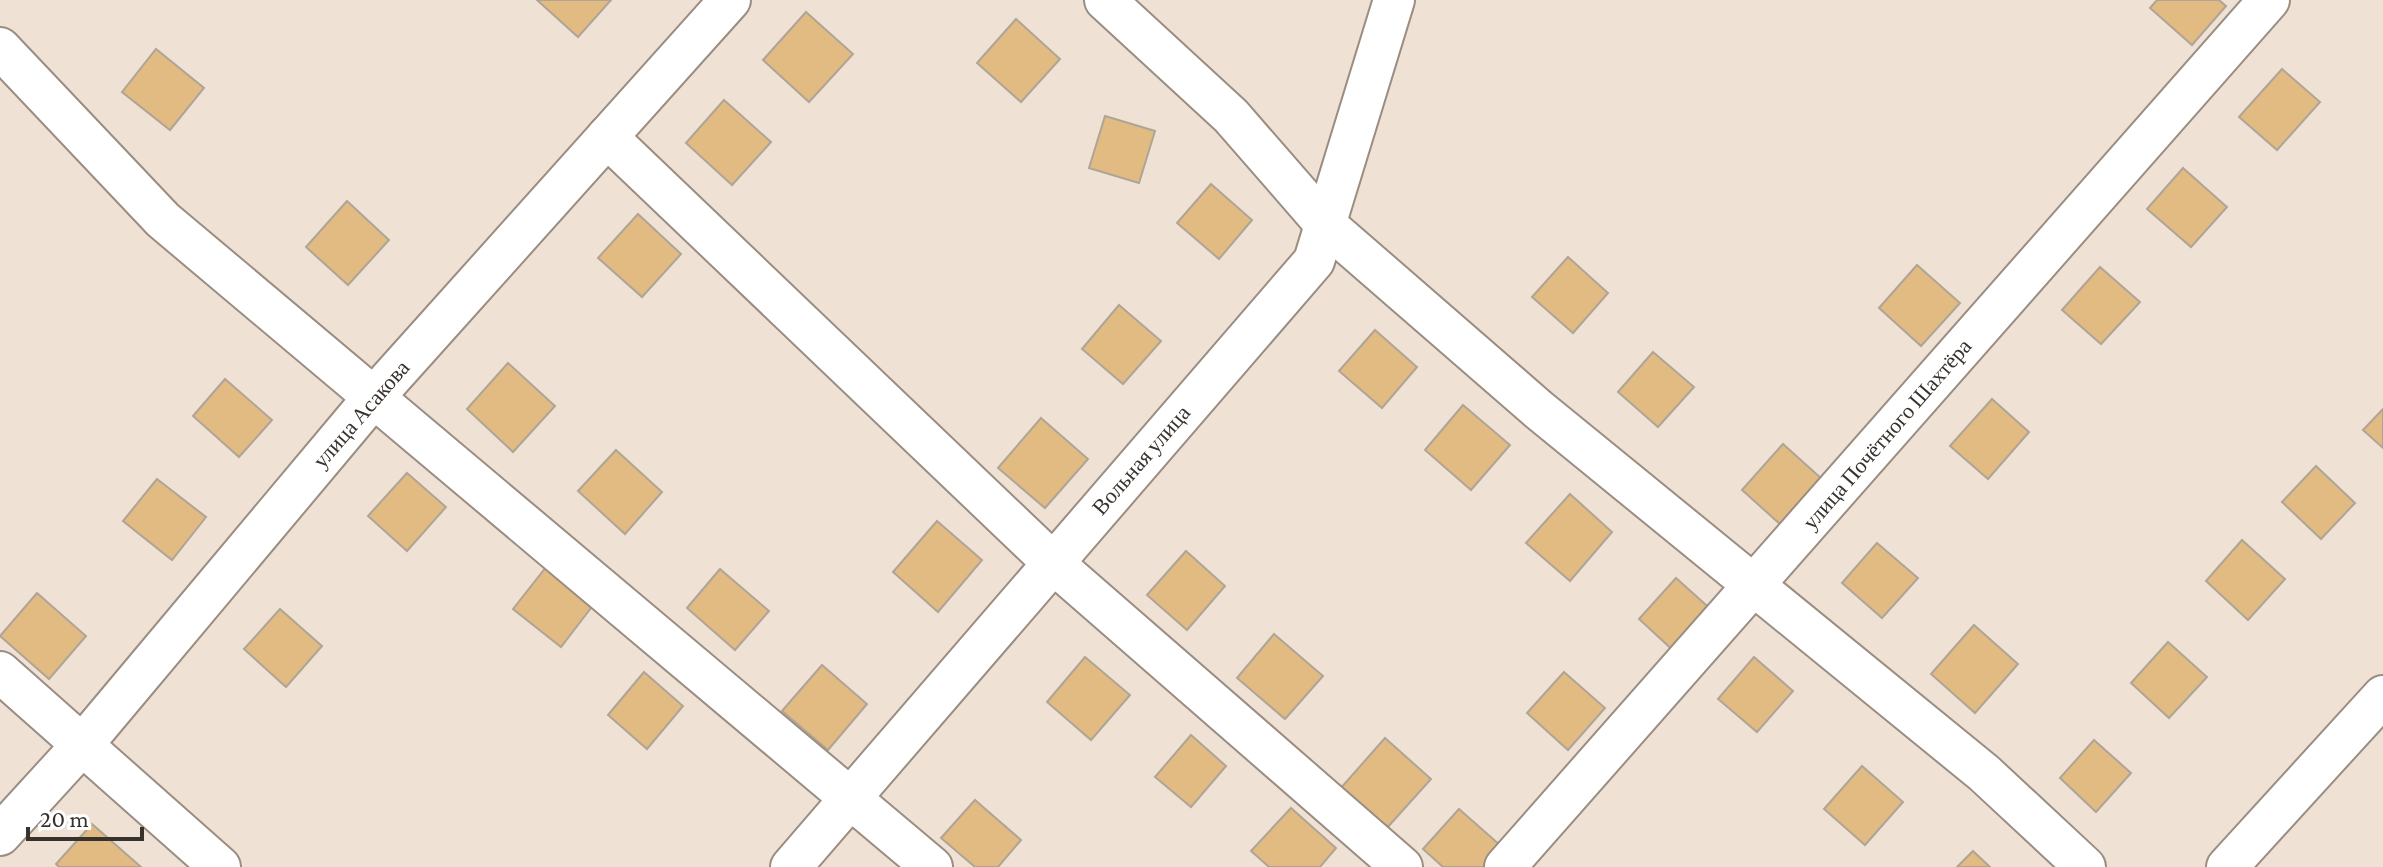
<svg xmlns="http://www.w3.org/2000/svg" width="2383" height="867" font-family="'Crimson Pro',serif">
<rect width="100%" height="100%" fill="#efe1d3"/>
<g fill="#e2bb82" stroke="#afa496" stroke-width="2">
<polygon points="537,0 611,0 578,37"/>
<polygon points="2157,0 2219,0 2226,6 2192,45 2150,8"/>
<polygon points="806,12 853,54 809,102 763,60"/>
<polygon points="1016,19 1060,59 1021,102 977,63"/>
<polygon points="156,49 204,88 170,130 122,92"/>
<polygon points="2282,69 2320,102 2277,150 2239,117"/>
<polygon points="724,100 771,142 732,185 686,143"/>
<polygon points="1105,116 1155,131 1139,183 1089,168"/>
<polygon points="2183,168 2227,207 2191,247 2147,209"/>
<polygon points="1211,184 1252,220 1219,259 1177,223"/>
<polygon points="347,201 389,240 348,285 306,247"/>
<polygon points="638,214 681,254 642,297 598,258"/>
<polygon points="1568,257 1608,293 1573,333 1532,297"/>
<polygon points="1917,265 1960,303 1921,346 1879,308"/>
<polygon points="2100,267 2140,302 2101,344 2062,310"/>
<polygon points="1119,305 1161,341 1123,384 1082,349"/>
<polygon points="1375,330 1417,367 1382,408 1339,371"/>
<polygon points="1653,352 1694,387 1658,427 1618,392"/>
<polygon points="508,363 555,406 513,452 467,409"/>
<polygon points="225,379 272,420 239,457 193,416"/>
<polygon points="1992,399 2029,432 1988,479 1950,446"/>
<polygon points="1463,405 1510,445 1471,490 1425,450"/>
<polygon points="2383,409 2383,448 2363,430"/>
<polygon points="1041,418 1088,459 1045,508 998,468"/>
<polygon points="1783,444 1832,488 1791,534 1742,490"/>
<polygon points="616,450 662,492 625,534 578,491"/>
<polygon points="2316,466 2355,503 2321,539 2282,502"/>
<polygon points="407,473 446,507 407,551 368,516"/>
<polygon points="157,479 206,517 172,560 123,521"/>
<polygon points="1570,494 1612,532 1570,581 1526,543"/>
<polygon points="937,521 982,560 938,612 893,572"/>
<polygon points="2242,540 2285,579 2248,620 2206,581"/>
<polygon points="1877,543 1918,578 1882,618 1842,583"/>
<polygon points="1186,551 1225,586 1187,630 1147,595"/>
<polygon points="547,566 594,604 561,647 513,609"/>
<polygon points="720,569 769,611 735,650 687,608"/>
<polygon points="1676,578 1714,612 1677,654 1639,619"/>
<polygon points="37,593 86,636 49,679 0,636"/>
<polygon points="280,609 322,646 286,687 244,649"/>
<polygon points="1974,625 2018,664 1975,713 1931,674"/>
<polygon points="1274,634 1323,676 1285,719 1237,678"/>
<polygon points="2168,642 2207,677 2169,718 2131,683"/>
<polygon points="1085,657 1130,695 1091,740 1047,702"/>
<polygon points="1754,657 1793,691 1757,732 1718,699"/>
<polygon points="822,665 867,704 828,750 782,711"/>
<polygon points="644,672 683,706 647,749 608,715"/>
<polygon points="1564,672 1605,708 1568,750 1527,713"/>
<polygon points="1191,735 1226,766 1191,807 1155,777"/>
<polygon points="1385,738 1431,779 1386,829 1340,789"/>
<polygon points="2094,740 2131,773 2096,812 2060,778"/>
<polygon points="1862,766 1903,802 1865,845 1824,809"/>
<polygon points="975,800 1021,840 998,867 975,867 941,838"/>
<polygon points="1291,808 1336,848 1320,867 1269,867 1251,851"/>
<polygon points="1459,809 1509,853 1496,867 1443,867 1423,849"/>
<polygon points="92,824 141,867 59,867 56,864"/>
<polygon points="1973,851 1990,867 1957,867"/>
</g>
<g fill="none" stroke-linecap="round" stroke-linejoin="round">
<defs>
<g id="minor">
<polyline points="1105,0 1231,116 1325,224 1539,410 1984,773 2085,867"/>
<polyline points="0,48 163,220 932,867"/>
<polyline points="607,137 1053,563 1402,867"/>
<polyline points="0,672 220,867"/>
<polyline points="0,835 83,744 373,398 730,0"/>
<polyline points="791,867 1314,261 1394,0"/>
<polyline points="1505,867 2269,0"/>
<polyline points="2227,867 2383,696"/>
</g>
</defs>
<use href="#minor" stroke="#9a8d81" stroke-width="44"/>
<use href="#minor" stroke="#fff" stroke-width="40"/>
</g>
<g text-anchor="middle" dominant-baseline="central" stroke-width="8" stroke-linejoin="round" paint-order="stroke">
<g font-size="22" fill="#38322d" stroke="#fff">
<text transform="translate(361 414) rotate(-49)">улица Асакова</text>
<text transform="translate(1887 434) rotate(-49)">улица Почётного Шахтёра</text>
<text transform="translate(1141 460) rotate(-49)">Вольная улица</text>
</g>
</g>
<path d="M28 827v12h114v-12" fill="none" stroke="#38322d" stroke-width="4"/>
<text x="40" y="827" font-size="24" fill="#38322d" stroke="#ffffff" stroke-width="6" paint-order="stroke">20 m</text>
</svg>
